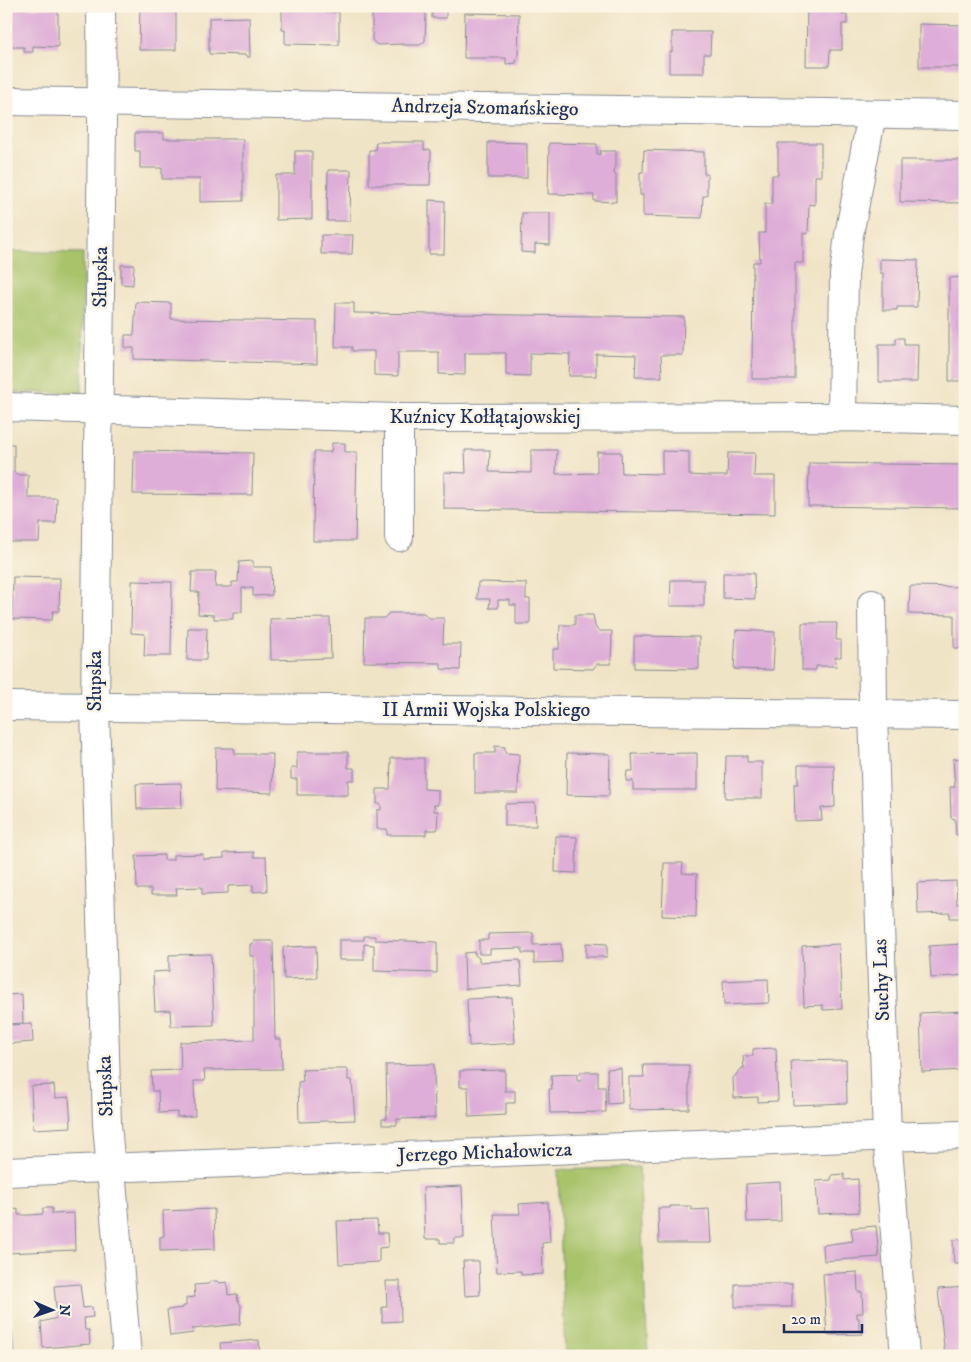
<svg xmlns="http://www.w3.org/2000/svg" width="971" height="1362" font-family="'IM FELL DW Pica',serif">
<rect width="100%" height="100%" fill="#fcf5e5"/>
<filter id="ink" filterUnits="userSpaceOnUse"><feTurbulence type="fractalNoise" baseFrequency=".02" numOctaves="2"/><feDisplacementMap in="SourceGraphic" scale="10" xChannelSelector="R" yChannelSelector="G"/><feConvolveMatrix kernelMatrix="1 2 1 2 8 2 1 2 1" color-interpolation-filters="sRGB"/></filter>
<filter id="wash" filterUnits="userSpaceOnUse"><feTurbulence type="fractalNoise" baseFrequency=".0096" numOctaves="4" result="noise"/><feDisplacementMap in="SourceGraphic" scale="20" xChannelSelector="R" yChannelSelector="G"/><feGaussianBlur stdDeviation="1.12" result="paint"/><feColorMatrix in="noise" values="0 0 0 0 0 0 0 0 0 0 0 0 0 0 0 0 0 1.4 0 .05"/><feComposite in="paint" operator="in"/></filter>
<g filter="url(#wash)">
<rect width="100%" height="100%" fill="#f0e4c6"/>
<g fill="#a8c36a" stroke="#627964">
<polygon points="6,251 83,253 82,393 6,392"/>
<polygon points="639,1167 648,1356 565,1356 558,1170"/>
</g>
<g id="blocks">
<g fill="#deadd8">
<polygon points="140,6 176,6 176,50 139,50"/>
<polygon points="289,6 325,6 325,12 339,12 339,45 285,44 285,30 282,30 282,11 280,8 286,8"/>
<polygon points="384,6 421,6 421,10 426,14 425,41 420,45 403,45 403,44 377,45 372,40 372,12 377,9 377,7"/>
<rect x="432" y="6" width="14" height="12"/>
<polygon points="807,6 843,6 842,15 847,15 847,24 842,24 842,50 830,50 829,66 806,66"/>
<polygon points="8,8 58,8 58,47 33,46 33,52 24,52 24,47 8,47"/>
<polygon points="465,13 519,14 518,58 517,58 516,63 506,64 506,58 464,58"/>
<polygon points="249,17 250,57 247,57 247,55 209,54 209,18"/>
<polygon points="919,24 965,25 965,67 919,67"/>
<polygon points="672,32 711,32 710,54 704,54 704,73 669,73 669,52 672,52"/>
<polygon points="135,133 164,133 164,139 243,139 243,201 200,202 200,179 162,179 162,168 140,168 140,151 135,151"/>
<polygon points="6,137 11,137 10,205 6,205"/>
<polygon points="376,142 424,142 424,150 431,150 430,185 369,185 369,150 375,150"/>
<polygon points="488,142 527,143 527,178 488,178"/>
<polygon points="549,143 597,144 597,154 601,154 600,151 616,151 616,167 615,167 614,174 616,174 616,202 594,201 594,195 548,194"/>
<polygon points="778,143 821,143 821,176 815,176 815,205 809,204 808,234 803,233 803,263 795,263 795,379 752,379 753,262 760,262 759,233 765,233 765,204 772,204 772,175 778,175"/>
<polygon points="644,150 704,152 704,174 707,174 707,196 703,196 702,218 643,216 643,195 640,195 640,172 643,172"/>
<polygon points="295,151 312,151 312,219 276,220 276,175 295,175"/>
<polygon points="900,160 965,160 965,203 900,202"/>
<polygon points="328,170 351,170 350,221 327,221"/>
<polygon points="429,200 445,201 444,254 429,254"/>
<polygon points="522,213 550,213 550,245 535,244 535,253 521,252"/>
<polygon points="321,235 353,235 352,254 321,254"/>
<polygon points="880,259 918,260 917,307 897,307 897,310 883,310 883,273 880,273"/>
<polygon points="121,265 134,265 133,285 121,284"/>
<polygon points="965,277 965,381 949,381 949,278"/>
<polygon points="136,302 171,303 171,319 317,321 317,364 134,359 134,348 125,348 125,335 134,335"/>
<polygon points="336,303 354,303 354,313 684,317 683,355 661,355 662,377 635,377 636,355 596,354 596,376 569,376 570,354 530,353 530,376 506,375 506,353 465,353 465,375 439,374 439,352 398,352 398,376 374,375 374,351 352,351 352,347 335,347"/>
<polygon points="896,338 904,338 904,344 918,344 917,382 879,382 879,344 896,344"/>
<polygon points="332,443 345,443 345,452 357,452 355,541 313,541 314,452 331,452"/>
<polygon points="6,444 14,444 14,473 16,473 16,475 28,475 28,498 57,498 56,523 40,523 39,542 6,542"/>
<polygon points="465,450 490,450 489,472 531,473 531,450 557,450 556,474 597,473 597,452 621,452 622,473 662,474 662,451 689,452 689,475 708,476 727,476 728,453 755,453 754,476 775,476 775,514 444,509 444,472 466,473"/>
<polygon points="134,451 253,453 252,495 133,494"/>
<polygon points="809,463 965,465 965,508 808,506"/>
<polygon points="253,561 253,567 271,567 272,595 253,596 253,588 242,588 242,612 233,612 233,619 214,619 214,615 198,614 199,592 191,592 192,572 216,572 215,587 232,587 232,582 238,582 239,562"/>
<polygon points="723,573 754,573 755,599 723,598"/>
<polygon points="13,577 60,578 59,611 53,611 52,620 12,619"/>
<polygon points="671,580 704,580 704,606 670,606"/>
<polygon points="132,581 172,582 171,656 144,656 145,634 131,633"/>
<polygon points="478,582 526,583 526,599 530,599 530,624 516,624 516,605 510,605 510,600 498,600 498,608 489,608 490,599 477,599"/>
<polygon points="910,586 965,587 965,648 954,648 954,615 909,614"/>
<polygon points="389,613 424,613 428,618 444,618 443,644 461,644 460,670 441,669 441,663 364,662 365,618 384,618"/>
<polygon points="575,615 593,615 595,626 598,631 612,631 611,664 597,664 593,669 553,668 553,649 559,649 560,625 575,625"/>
<polygon points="330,618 331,658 271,660 270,619"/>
<polygon points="802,623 837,623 836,640 841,640 841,657 835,657 837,666 816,666 816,670 802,670"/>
<polygon points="188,628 207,628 206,660 187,660"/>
<polygon points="736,630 775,632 773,670 734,669"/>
<polygon points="634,636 699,637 699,669 634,668"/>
<polygon points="495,746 505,747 505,753 519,754 518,793 475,793 475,753 495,753"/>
<polygon points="216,748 234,748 235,754 273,754 272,793 215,791"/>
<polygon points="297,752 348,752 348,768 354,768 354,780 348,780 348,795 297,795 297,779 291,779 291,768 297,768"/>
<polygon points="567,753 610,754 609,796 566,795"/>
<polygon points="697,753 697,790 633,790 633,781 626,781 627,771 633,771 632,754"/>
<polygon points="726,756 747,756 747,762 762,762 762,798 725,798"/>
<polygon points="391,758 424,758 424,789 438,790 438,805 434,805 434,811 438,811 437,830 426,830 426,835 387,835 387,829 377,829 377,810 381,810 381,804 377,804 377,789 390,789"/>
<polygon points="965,758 965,834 956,835 955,819 951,818 950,787 955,787 953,759"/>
<polygon points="798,765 834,765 835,807 821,808 822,820 795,821 794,784 798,784"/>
<polygon points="181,783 182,808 137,809 136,784"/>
<polygon points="535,803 536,826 505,826 505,804"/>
<polygon points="556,836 577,837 576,873 555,872"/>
<polygon points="254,852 254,857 266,857 267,891 253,892 253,885 228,886 228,893 202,894 202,887 176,888 177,895 151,895 151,889 137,889 136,856 164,855 164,860 173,860 173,855 203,854 203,859 224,858 224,853"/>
<polygon points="664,863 683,863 682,873 697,874 696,917 662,916"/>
<polygon points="956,881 957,904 965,904 965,918 950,918 950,913 918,914 917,883"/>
<polygon points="533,933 533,945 561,944 562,962 534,963 534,953 522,953 522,948 490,949 490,954 479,954 479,940 488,940 488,934"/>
<polygon points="364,936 375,936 375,940 437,942 437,973 374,971 374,945 364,944 364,960 339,960 339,940 364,940"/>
<polygon points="962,940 965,940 965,975 931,978 929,946 962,944"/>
<polygon points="253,941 273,941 275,1039 281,1039 282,1069 204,1070 205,1081 194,1081 195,1116 177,1117 177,1112 159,1113 158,1091 152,1091 151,1071 181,1070 180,1042 254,1040 254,956 250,956 250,944 253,944"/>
<polygon points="586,943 607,944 607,957 586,957"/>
<polygon points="839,944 842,1009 823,1010 823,1005 804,1006 802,946"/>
<polygon points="316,946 317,978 284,979 283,947"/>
<polygon points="475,952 475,955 479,958 479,962 520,960 522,985 465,989 464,953"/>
<polygon points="211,954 214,1025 171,1026 170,1010 155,1011 153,972 169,971 169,955"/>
<polygon points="768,979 769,1003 724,1005 723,981"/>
<polygon points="22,994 23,1023 6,1024 6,995"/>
<polygon points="512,997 515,1043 469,1046 467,999"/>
<polygon points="965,1011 965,1070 922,1072 920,1013"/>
<polygon points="32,1024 33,1042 6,1044 6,1025"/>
<polygon points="6,1045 10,1045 11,1062 6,1062"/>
<polygon points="776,1048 778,1101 758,1102 758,1097 734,1098 733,1078 742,1068 744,1068 743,1056 753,1056 753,1049"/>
<polygon points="846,1060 847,1103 793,1105 791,1061"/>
<polygon points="434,1064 435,1118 397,1119 397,1125 382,1125 382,1119 387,1119 386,1065"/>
<polygon points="643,1065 689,1065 689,1109 629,1110 629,1077 644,1077"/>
<polygon points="621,1068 622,1103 608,1104 607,1069"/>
<polygon points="326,1069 348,1069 348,1080 352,1080 355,1120 299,1122 298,1082 303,1081 302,1070"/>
<polygon points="505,1070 505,1091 515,1091 515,1103 506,1103 506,1115 469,1117 468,1087 460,1087 460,1071"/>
<polygon points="580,1072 598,1072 598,1087 605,1087 606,1112 550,1113 549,1089 552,1089 551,1075 577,1074 577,1081 581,1081"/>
<polygon points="54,1085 55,1098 69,1097 71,1127 33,1129 31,1086"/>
<polygon points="844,1174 844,1180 858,1179 859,1212 818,1214 816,1181 831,1180 832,1175"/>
<polygon points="780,1182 781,1221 747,1222 746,1184"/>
<polygon points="462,1186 464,1238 454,1238 454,1243 440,1243 440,1239 425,1239 423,1188"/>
<polygon points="548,1202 550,1242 542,1243 543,1274 521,1275 521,1271 497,1272 494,1214 520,1214 519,1204"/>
<polygon points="670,1206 691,1206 692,1210 709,1209 711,1243 659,1243 658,1208 670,1208"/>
<polygon points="43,1208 52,1208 52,1214 74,1213 75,1250 6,1253 6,1215 8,1215 8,1210 18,1209 18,1215 30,1215 43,1214"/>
<polygon points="214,1209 215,1249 160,1251 160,1237 164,1236 163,1211"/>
<polygon points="377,1220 378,1233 387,1233 388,1247 379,1248 379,1262 339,1264 337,1221"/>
<polygon points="876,1226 879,1257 824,1261 823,1245 853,1241 851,1228"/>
<polygon points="965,1239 965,1264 954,1264 953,1240"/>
<polygon points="463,1261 479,1261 480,1295 465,1296"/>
<polygon points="857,1272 858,1292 862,1292 863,1313 857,1313 857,1318 859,1318 859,1331 862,1331 863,1334 827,1335 823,1274"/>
<polygon points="212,1281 217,1281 220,1283 227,1282 228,1295 237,1294 238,1301 241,1305 240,1324 192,1329 193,1333 170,1336 167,1310 183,1308 183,1306 186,1306 186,1298 195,1297 194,1285 208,1284"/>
<polygon points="386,1281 400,1281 401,1321 382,1322 382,1307 387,1307"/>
<polygon points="80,1284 83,1308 92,1307 93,1317 84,1318 85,1330 89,1330 90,1344 43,1348 41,1322 57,1318 54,1286"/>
<rect x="735" y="1284" width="57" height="23"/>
<polygon points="965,1287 965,1356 945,1356 938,1289"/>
<polygon points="6,1329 12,1329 14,1356 6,1356"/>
<polygon points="259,1340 260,1356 221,1356 220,1343"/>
<polygon points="88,1353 88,1356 70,1356 70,1354"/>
</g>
</g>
</g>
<g filter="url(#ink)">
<use href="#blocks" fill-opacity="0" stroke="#868a92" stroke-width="1"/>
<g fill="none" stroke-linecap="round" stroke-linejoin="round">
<defs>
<g id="minor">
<polyline points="101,6 102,122 95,708 107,1124 127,1356"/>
<polyline points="6,101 965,115"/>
<polyline points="6,407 399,418 842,417 965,420"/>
<polyline points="842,417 844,275 849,235 872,114"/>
<polyline points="399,537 399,418"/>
<polyline points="872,604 873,713 887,1136 905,1356"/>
<polyline points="6,706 965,715"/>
<polyline points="6,1172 872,1137 965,1135"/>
</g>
</defs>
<use href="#minor" stroke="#868a92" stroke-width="30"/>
<use href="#minor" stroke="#fff" stroke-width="28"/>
</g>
</g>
<g text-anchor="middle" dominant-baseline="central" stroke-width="5" stroke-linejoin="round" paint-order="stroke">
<g font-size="20" fill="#1b2f5e" stroke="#fcf5e5">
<text transform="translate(485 108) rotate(1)">Andrzeja Szomańskiego</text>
<text transform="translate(101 277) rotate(-89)">Słupska</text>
<text x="485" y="417">Kuźnicy Kołłątajowskiej</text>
<text transform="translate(95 681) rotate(-90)">Słupska</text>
<text x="486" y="710">II Armii Wojska Polskiego</text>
<text transform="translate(882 980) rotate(-92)">Suchy Las</text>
<text transform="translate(106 1086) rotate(-92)">Słupska</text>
<text transform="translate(485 1153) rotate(-2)">Jerzego Michałowicza</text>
</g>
</g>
<rect width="971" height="1362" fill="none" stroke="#fcf5e5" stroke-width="25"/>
<g transform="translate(52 1310) rotate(92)" stroke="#fcf5e5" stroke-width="4" paint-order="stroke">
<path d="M0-4L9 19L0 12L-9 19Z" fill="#1b2f5e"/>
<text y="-8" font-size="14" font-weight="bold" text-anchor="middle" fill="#1b2f5e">N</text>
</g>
<path d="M784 1324v8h78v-8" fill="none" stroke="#1b2f5e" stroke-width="2.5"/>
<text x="791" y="1324" font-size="15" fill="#1b2f5e" stroke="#fcf5e5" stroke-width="4" paint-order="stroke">20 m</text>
</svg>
